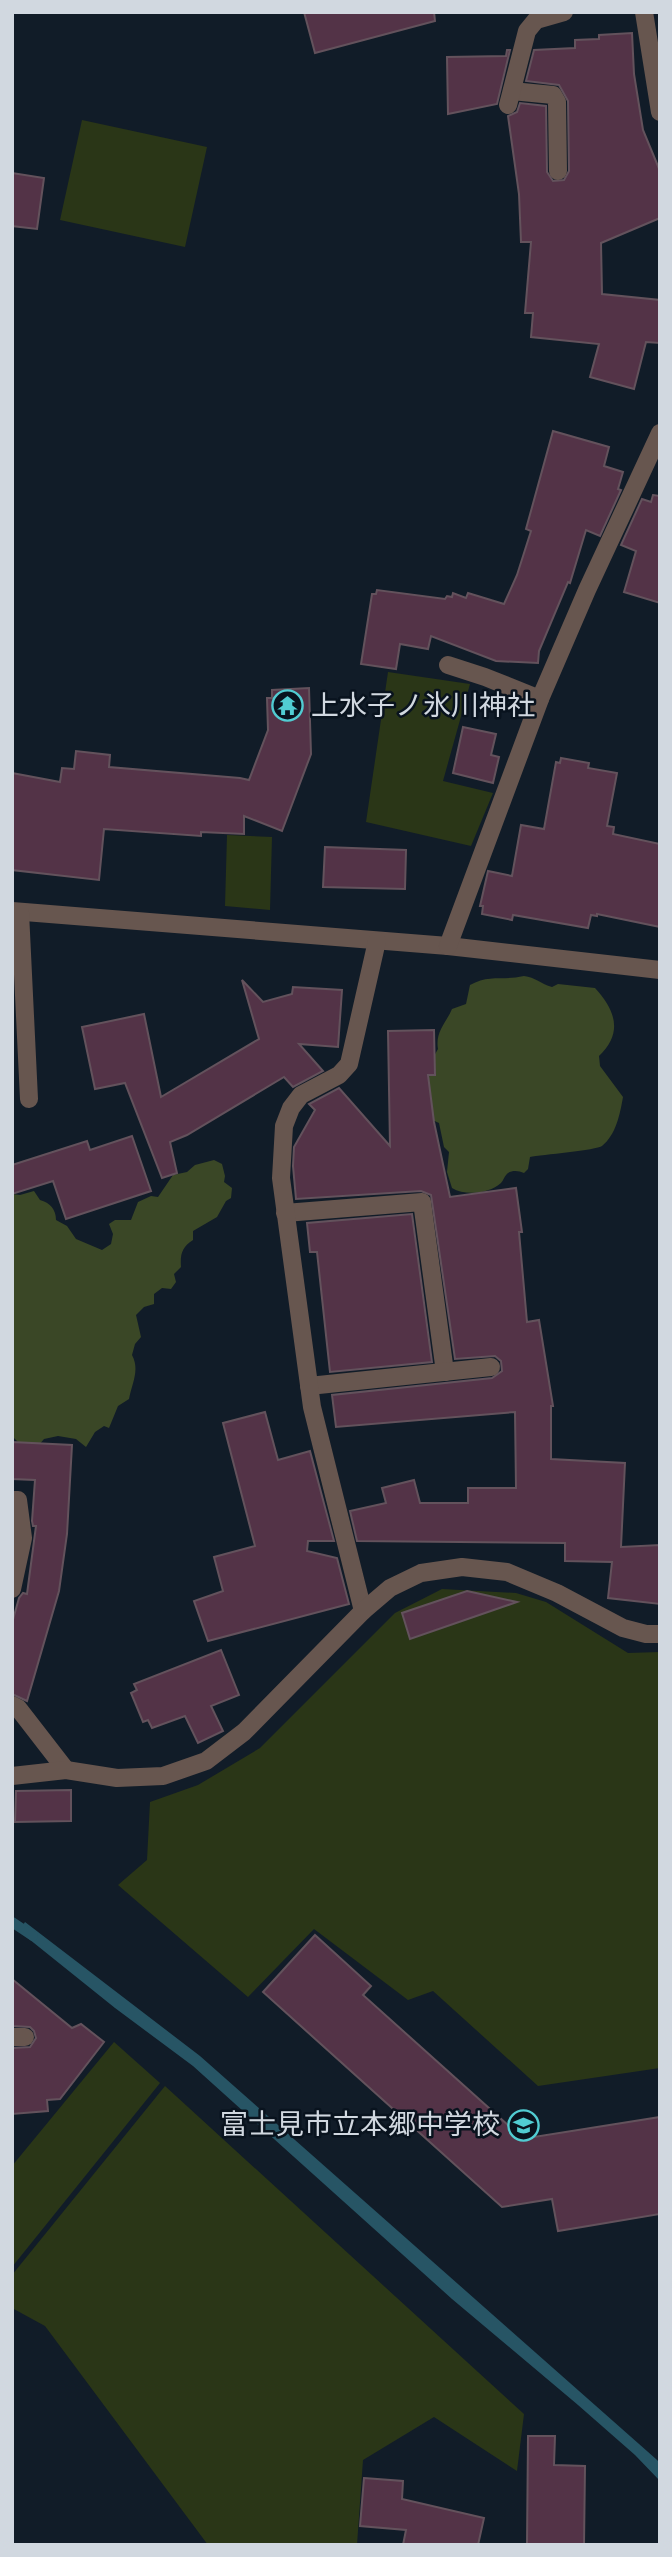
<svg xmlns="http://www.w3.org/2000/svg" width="672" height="2557" font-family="Spectral,'Noto Sans JP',serif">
<rect width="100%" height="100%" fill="#111c28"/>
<g fill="#2a3617">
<polygon points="82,120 207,147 185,247 60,220"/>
<polygon points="388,672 470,684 443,781 493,793 471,846 366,822"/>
<polygon points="227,835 272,837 270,910 225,906"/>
<polygon points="442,1589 516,1593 546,1602 628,1653 660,1652 660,2068 538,2086 433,1991 408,2000 314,1929 248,1997 118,1885 147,1860 150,1802 198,1785 260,1748 395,1613"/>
<polygon points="114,2042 160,2083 12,2267 12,2166"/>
<polygon points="165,2086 524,2414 517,2471 434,2417 363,2460 357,2545 208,2545 45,2326 12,2308 12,2275"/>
</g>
<g fill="#3a4726">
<path d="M 524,976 C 535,977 541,984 552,987 L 558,984 L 595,988 C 616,1011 623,1033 599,1056 L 600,1066 L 623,1097 C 620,1114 616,1135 602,1146 C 597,1150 541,1155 530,1157 L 528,1169 L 524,1173 C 519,1171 513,1170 508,1173 C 505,1175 503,1181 501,1183 C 489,1194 465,1196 452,1188 L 447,1172 L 449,1152 L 444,1147 L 439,1123 L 430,1119 C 429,1094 425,1070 438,1049 C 435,1032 446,1023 452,1009 L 466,1004 L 470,985 C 489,974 503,981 524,976 Z"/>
<path d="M 214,1160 L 222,1164 L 225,1176 L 224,1182 L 232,1188 L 231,1198 L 226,1201 L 217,1217 L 193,1231 L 193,1240 C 182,1247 180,1254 181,1267 L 174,1274 L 176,1282 L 171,1289 L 162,1288 L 154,1294 L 154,1304 L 144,1307 L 136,1315 L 141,1337 L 135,1344 L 132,1355 C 140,1370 132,1383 129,1399 L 118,1406 L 109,1428 L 104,1426 L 95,1432 L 86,1447 L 76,1439 L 58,1436 L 44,1439 L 38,1446 L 22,1446 L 12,1436 L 12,1194 L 20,1195 L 34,1191 L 40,1200 C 50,1203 56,1209 56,1220 L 67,1226 L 76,1239 L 102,1250 L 111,1244 L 113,1234 L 109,1224 L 115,1220 L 131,1220 L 138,1202 L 151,1196 L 158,1197 L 173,1175 L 187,1172 L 195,1165 Z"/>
</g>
<polygon fill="#275565" points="25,1922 200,2056 656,2459 660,2463 660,2481 635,2455 578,2405 452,2299 193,2066 115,2008 19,1931"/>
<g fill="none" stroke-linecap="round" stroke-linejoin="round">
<polyline stroke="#275565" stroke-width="10" points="12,1922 33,1936"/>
</g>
<g fill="#533347" stroke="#63525c" stroke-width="2">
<polygon points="304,12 434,12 435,21 315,53"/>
<polygon points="632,33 634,74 643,130 660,171 660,218 601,243 602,294 660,300 660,343 646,342 634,389 590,377 599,344 531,337 533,313 525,313 531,242 521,242 519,194 508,116 517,112 520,103 546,106 547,172 553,181 564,180 569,171 568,101 559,85 526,81 534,50 575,48 575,40 599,39 599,35"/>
<polygon points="507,50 510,50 497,104 448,114 447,57 506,56"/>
<polygon points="12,173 44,178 37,229 12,226"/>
<polygon points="553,431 609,447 604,466 623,472 618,489 621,490 600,536 586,530 570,583 568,582 539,651 538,663 496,661 431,636 428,649 400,644 396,669 361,664 372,594 376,594 377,590 445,599 447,596 452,597 453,593 466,598 468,593 504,604 517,575 531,531 526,529"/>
<polygon points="653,495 660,496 660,603 624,592 636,551 621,545 642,499 651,502"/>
<polygon points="309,688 311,754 282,831 244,816 244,834 201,832 201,836 104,829 99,880 12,870 12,773 60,782 62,768 74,769 76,751 110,755 109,767 240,778 249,780 268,730 267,698 272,698 272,690"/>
<polygon points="463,727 496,734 491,755 499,757 493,783 453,773"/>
<polygon points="561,758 589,763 588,768 617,773 607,826 614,827 613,834 660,844 660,927 597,914 597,916 591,915 588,928 513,915 512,920 482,914 483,906 480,906 488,871 512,876 521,825 544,829 556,762 560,763"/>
<polygon points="325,847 406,850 405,889 323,887"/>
<polygon points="242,980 263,1002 292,994 293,987 342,990 338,1047 299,1044 323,1071 293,1087 284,1077 187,1135 170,1142 177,1173 162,1178 125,1083 95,1089 82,1027 144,1014 161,1097 259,1039"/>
<polygon points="434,1030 435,1075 428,1075 434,1122 450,1197 516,1188 522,1232 519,1232 527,1322 539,1320 553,1406 551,1406 551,1459 625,1463 621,1547 660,1545 660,1604 608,1598 612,1562 565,1561 565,1543 357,1541 350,1511 386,1503 382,1488 414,1480 420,1503 468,1503 468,1488 516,1488 515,1412 336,1427 332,1395 492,1378 502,1371 501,1361 495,1356 455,1359 431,1195 421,1191 296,1199 293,1166 294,1147 315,1110 309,1104 339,1088 390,1146 388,1031"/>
<polygon points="132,1136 151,1191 66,1219 53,1181 12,1194 12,1165 87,1141 90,1150"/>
<polygon points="412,1214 432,1362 330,1372 317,1252 310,1252 307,1223"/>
<polygon points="265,1412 278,1460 310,1451 334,1541 308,1541 307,1551 337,1558 349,1604 208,1641 194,1601 223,1591 214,1557 255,1546 223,1423"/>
<polygon points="12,1442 72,1445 67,1534 59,1591 27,1701 12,1694 12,1623 19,1598 23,1593 27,1594 36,1526 33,1526 32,1521 35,1480 12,1479"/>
<polygon points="467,1591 517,1602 410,1639 402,1613"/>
<polygon points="221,1650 239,1695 211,1706 223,1731 198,1743 185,1716 152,1728 148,1720 143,1722 131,1693 137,1690 134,1684"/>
<polygon points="71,1790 71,1821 15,1822 16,1791"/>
<polygon points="315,1935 371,1986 363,1995 519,2135 525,2134 528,2138 660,2117 660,2214 558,2231 552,2199 502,2207 263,1992"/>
<polygon points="12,1979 72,2028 81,2024 104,2042 60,2099 47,2100 48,2111 12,2114 12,2048 30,2047 36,2038 34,2031 30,2027 12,2026"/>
<polygon points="528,2436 555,2436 554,2465 585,2466 584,2545 527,2545"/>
<polygon points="364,2478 403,2481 402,2499 484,2518 478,2545 403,2545 406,2530 360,2526"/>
</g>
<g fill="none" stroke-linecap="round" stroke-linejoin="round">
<g stroke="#67564f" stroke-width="18">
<polyline points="644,12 660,112"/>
<polyline points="512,91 553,95 557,102 558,171"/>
<polyline points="508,105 527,31 536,20 564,12"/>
<polyline points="448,665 485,677 540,699"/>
<polyline points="12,911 448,946 660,970"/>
<polyline points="20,912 29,1099"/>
<polyline points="448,946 540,699 587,590 660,433"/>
<polyline points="285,1213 422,1202 445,1372"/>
<polyline points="309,1386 491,1367"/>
<polyline points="12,1500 18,1500 23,1538 12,1589"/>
<polyline points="363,1611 312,1407 281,1178 284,1126 291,1108 301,1095 339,1075 349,1064 377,941"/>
<polyline points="12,1705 18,1708 66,1770"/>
<polyline points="12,1776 66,1770 117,1778 163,1776 206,1761 244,1732 363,1611 390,1588 421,1573 462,1567 507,1572 557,1593 623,1628 646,1634 660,1634"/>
<polyline points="12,2037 25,2037"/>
</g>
</g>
<defs>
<symbol id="temple-ring" viewBox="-11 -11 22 22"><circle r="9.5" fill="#09131e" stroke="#51ccd2" stroke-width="1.5"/><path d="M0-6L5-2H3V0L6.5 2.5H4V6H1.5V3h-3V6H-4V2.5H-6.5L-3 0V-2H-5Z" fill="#51ccd2"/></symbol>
<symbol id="school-ring" viewBox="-11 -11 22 22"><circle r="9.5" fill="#09131e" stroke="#51ccd2" stroke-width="1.5"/><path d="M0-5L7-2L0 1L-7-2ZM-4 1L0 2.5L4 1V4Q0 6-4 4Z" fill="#51ccd2"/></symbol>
</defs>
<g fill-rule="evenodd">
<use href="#temple-ring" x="270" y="688" width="35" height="35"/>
<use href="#school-ring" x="506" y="2108" width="35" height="35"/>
</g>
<g text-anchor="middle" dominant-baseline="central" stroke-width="5" stroke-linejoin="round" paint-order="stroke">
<g font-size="28" fill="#d1d8e0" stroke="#09131e" text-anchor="start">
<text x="311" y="706">上水子ノ氷川神社</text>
<text x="500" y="2125" text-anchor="end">富士見市立本郷中学校</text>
</g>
</g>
<rect width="672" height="2557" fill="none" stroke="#d1d8e0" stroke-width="28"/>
</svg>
